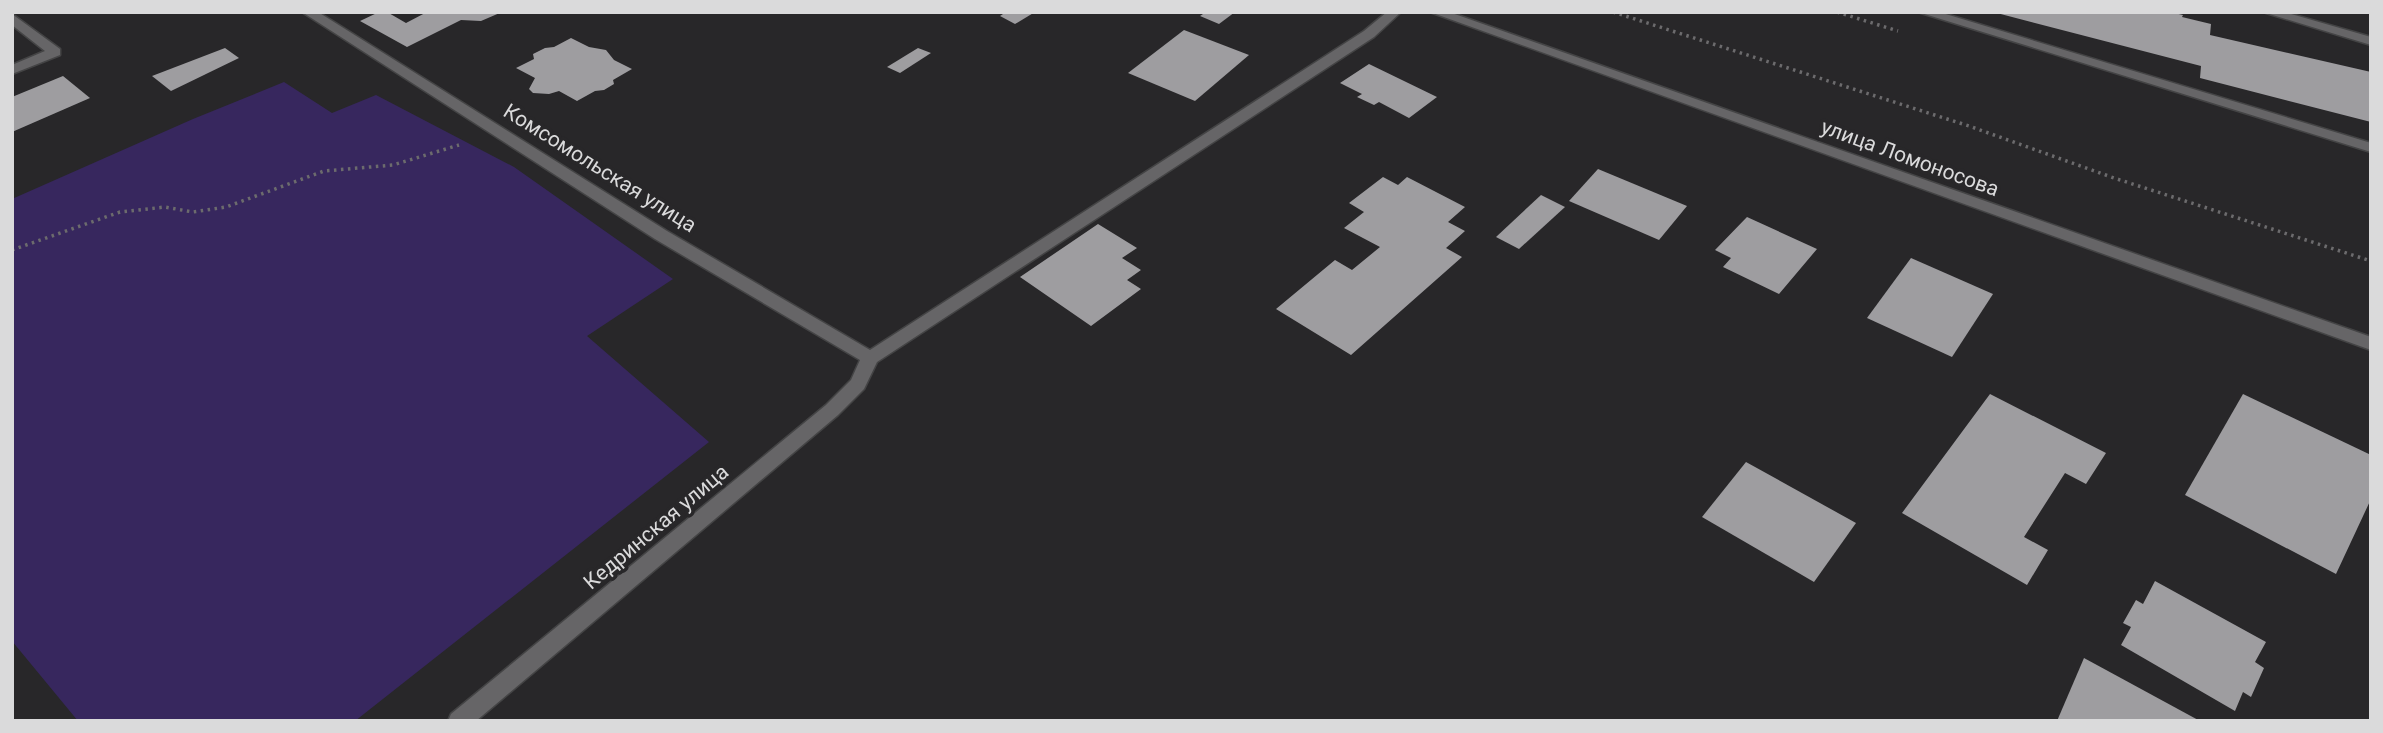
<svg xmlns="http://www.w3.org/2000/svg" width="2383" height="733" font-family="Roboto,sans-serif">
<rect width="100%" height="100%" fill="#282729"/>
<polygon fill="#37275e" points="284,82 332,113 376,95 514,167 673,279 587,336 709,442 355,721 78,721 12,641 12,199 193,119"/>
<g fill="#9e9da0">
<polygon points="379,12 387,12 406,23 427,12 502,12 481,21 461,20 407,47 360,21"/>
<polygon points="1006,12 1035,12 1015,24 1000,16"/>
<polygon points="1206,12 1235,12 1219,24 1200,16"/>
<polygon points="1993,12 2170,12 2183,15 2182,17 2211,24 2210,35 2371,72 2371,122 2200,78 2201,66"/>
<polygon points="1184,30 1249,55 1195,101 1128,73"/>
<polygon points="571,38 589,47 606,50 614,60 632,69 613,80 614,84 604,90 595,91 577,101 559,91 549,94 533,93 529,89 535,78 516,68 534,59 533,54 545,48 554,47"/>
<polygon points="225,48 239,58 171,91 152,76"/>
<polygon points="918,48 931,53 900,73 887,67"/>
<polygon points="1369,64 1437,97 1409,118 1379,102 1374,105 1357,97 1362,94 1340,83"/>
<polygon points="63,76 90,98 12,132 12,97"/>
<polygon points="1598,169 1687,206 1659,240 1569,201"/>
<polygon points="1383,177 1398,185 1407,177 1465,207 1448,222 1465,231 1446,248 1462,257 1351,355 1276,309 1335,260 1352,270 1380,247 1344,228 1364,212 1349,203"/>
<polygon points="1541,195 1565,207 1519,249 1496,237"/>
<polygon points="1747,217 1817,249 1779,294 1723,267 1731,258 1715,250"/>
<polygon points="1098,224 1137,248 1122,258 1141,270 1127,280 1141,289 1091,326 1020,277"/>
<polygon points="1911,258 1993,294 1952,357 1867,318"/>
<polygon points="1990,394 2106,453 2086,484 2065,473 2024,537 2048,550 2027,585 1902,513"/>
<polygon points="2243,394 2371,455 2371,499 2336,574 2185,495"/>
<polygon points="1746,462 1856,523 1814,582 1702,517"/>
<polygon points="2155,581 2266,642 2255,662 2264,668 2251,697 2243,692 2235,711 2121,645 2131,627 2123,623 2136,600 2143,604"/>
<polygon points="2084,658 2200,721 2057,721"/>
</g>
<g fill="none" stroke-linecap="round" stroke-linejoin="round">
<defs>
<g id="minor">
<polygon points="302,12 318,12 667,231 870,350 1364,31 1387,12 1401,12 1374,37 877,362 864,389 838,415 476,721 448,721 451,714 826,405 851,380 860,360 655,239"/>
<polygon points="1430,12 1449,12 2371,337 2371,350"/>
<polygon points="1918,12 1939,12 2371,143 2371,152"/>
<polygon points="2263,12 2284,12 2371,37 2371,45"/>
<polygon points="12,14 60,49 60,55 12,74 12,65 45,51 12,25"/>
</g>
</defs>
<use href="#minor" stroke="#444445" stroke-width="3"/>
<g stroke="#6c6b6d" stroke-width="3.5" stroke-dasharray="2.5 4.5" stroke-linecap="butt">
<polyline points="1613,12 1969,126 2114,178 2371,261"/>
<polyline points="1837,12 1898,31"/>
<polyline points="12,250 120,212 165,207 193,212 226,207 324,171 393,165 459,145"/>
</g>
<use href="#minor" fill="#666567" fill-rule="evenodd"/>
</g>
<g text-anchor="middle" dominant-baseline="central" stroke-width="7" stroke-linejoin="round" paint-order="stroke">
<g font-size="21" fill="#dadadb" stroke="#282729">
<text transform="translate(1910 158) rotate(20)">улица Ломоносова</text>
<text transform="translate(600 168) rotate(32)">Комсомольская улица</text>
<text transform="translate(656 527) rotate(-40)">Кедринская улица</text>
</g>
</g>
<rect width="2383" height="733" fill="none" stroke="#dadadb" stroke-width="28"/>
</svg>
